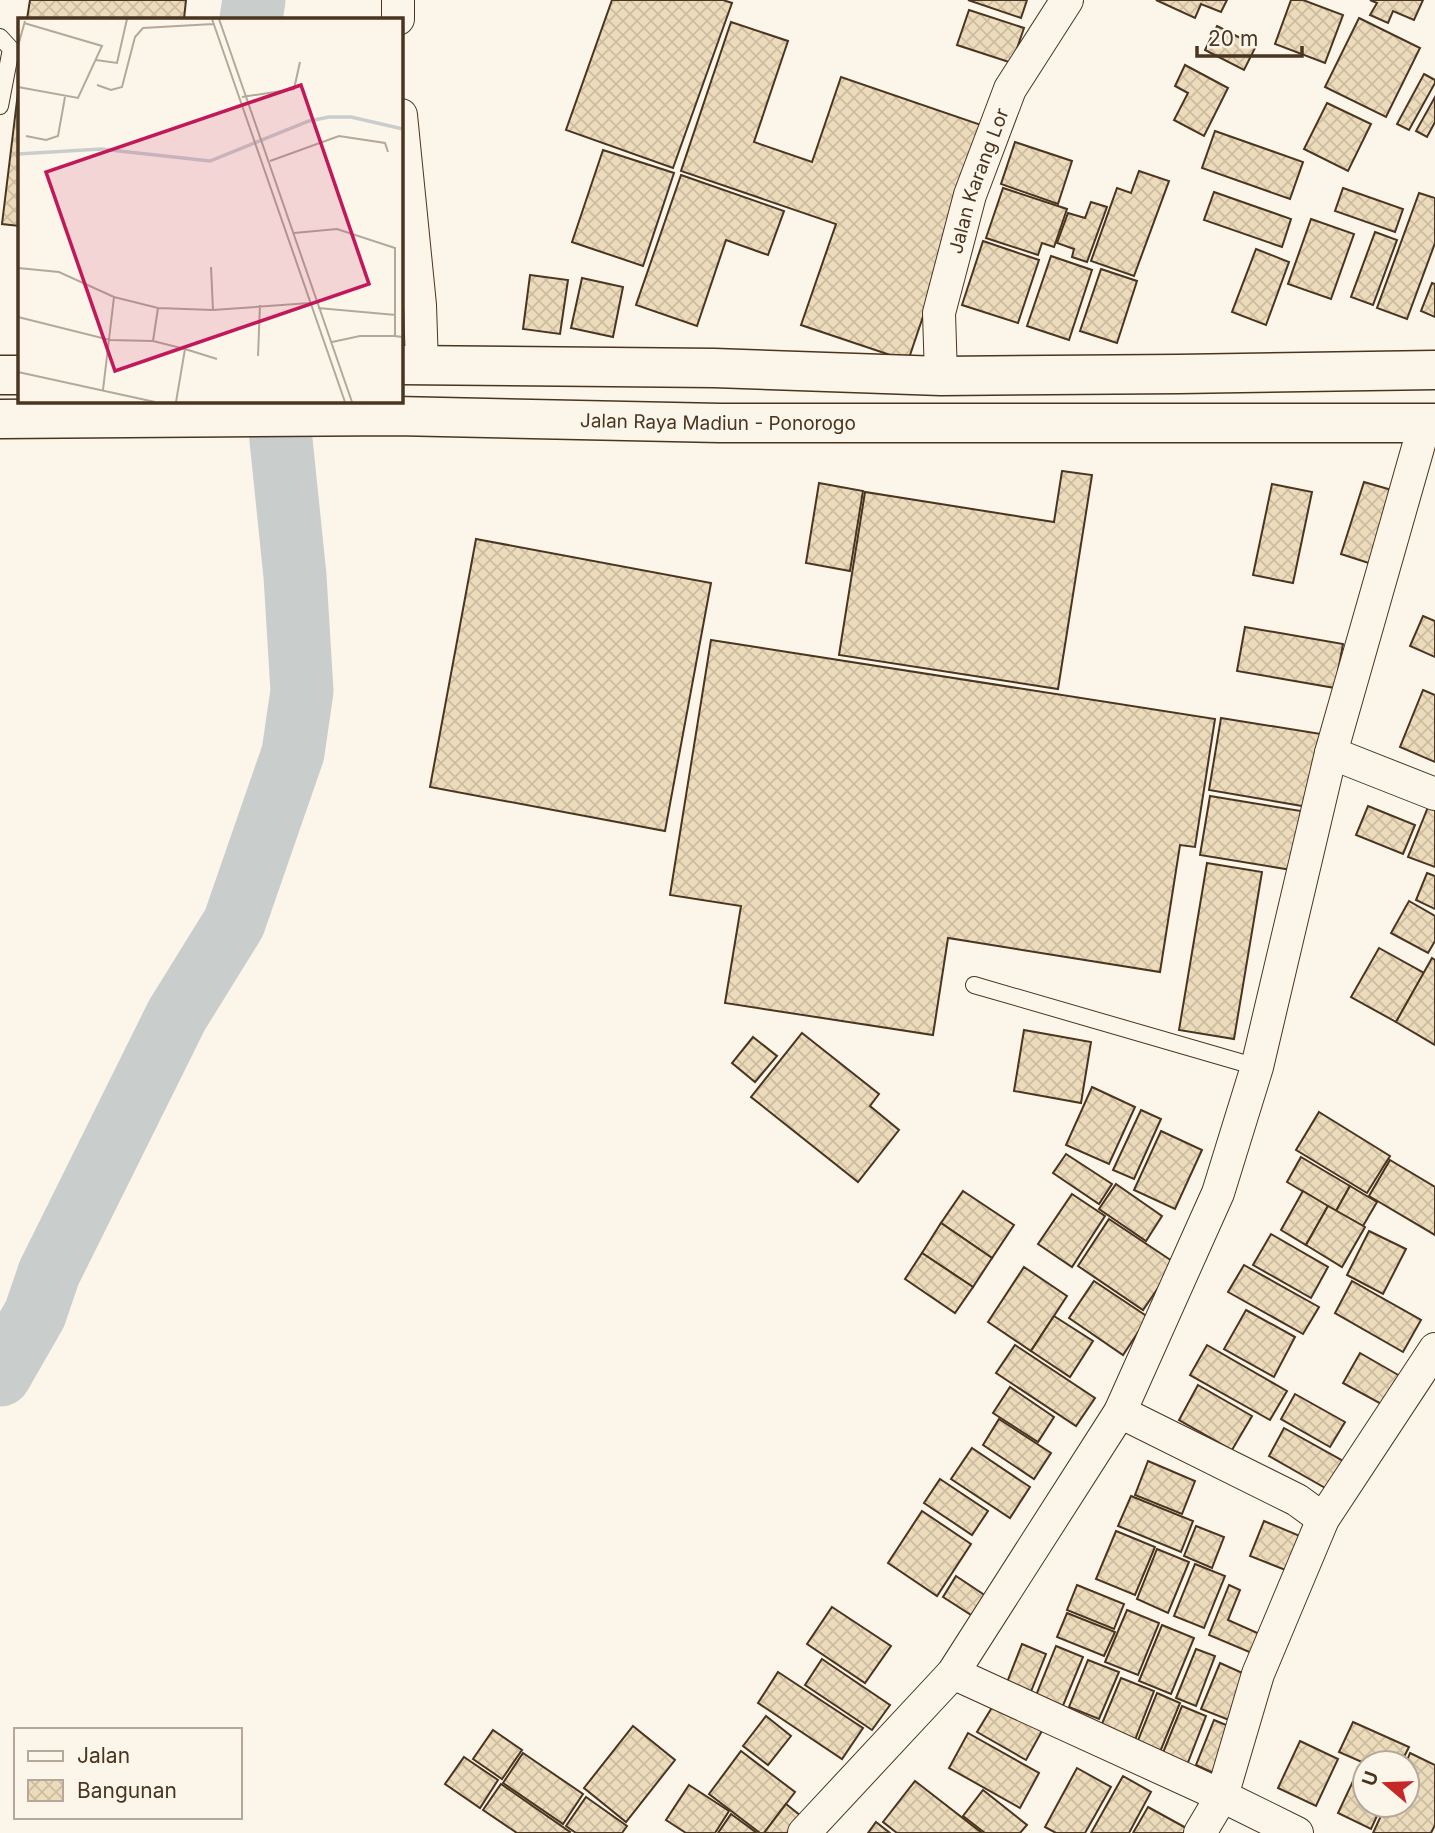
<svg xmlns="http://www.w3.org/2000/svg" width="1435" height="1833" font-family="Inter,sans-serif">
<defs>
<pattern id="building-cross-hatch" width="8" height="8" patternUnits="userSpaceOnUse" patternTransform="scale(1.75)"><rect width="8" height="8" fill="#ecdcbc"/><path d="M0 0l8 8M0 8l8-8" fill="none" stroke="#ccbda1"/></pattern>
</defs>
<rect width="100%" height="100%" fill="#fbf6e9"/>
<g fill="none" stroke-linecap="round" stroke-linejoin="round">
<g stroke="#c9cecd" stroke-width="63">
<polyline points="251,19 254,0"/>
<polyline points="0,1375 35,1314 49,1273 177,1015 234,923 293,753 302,691 295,576 277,401"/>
</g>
</g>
<g fill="url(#building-cross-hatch)" stroke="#4a3520" stroke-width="2">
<polygon points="30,0 186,0 184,19 27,19"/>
<polygon points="612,0 723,0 732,3 673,168 566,130"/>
<polygon points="968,0 1027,0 1021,18"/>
<polygon points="1156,0 1227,0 1221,12 1201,4 1195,18"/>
<polygon points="1291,0 1303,0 1343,15 1325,63 1275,44"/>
<polygon points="1370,0 1423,0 1414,20 1393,11 1388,23 1370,15 1377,3"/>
<polygon points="969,10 1024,28 1012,63 957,45"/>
<polygon points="1359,18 1420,48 1386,117 1325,87"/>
<polygon points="731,22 788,41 754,142 812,162 841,77 987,127 908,361 801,325 836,224 681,171"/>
<polygon points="1217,26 1256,46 1244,70 1205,50"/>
<polygon points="1185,65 1228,88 1204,136 1174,120 1188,93 1175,86"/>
<polygon points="1424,74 1435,80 1435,83 1409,130 1397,124"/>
<polygon points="19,84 19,226 2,224"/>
<polygon points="1435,97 1435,122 1427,137 1416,131"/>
<polygon points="1327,103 1371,124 1348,171 1304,149"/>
<polygon points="1215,131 1303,162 1290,199 1202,168"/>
<polygon points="1015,142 1072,161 1058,204 1001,184"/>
<polygon points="603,150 674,173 643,266 572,242"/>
<polygon points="1139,171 1169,181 1134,276 1091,261 1117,188 1131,193"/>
<polygon points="681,175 784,211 768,255 726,240 697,326 636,305"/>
<polygon points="1003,188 1067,209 1054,247 1042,243 1038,255 986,238"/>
<polygon points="1343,188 1403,209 1395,232 1335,211"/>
<polygon points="1214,192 1291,219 1282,247 1204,220"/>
<polygon points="1419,193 1435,198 1435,243 1407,319 1377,308"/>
<polygon points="1091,202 1107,207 1087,262 1072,257 1074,249 1057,243 1068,213 1085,218"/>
<polygon points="1311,219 1354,234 1331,299 1288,284"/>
<polygon points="1375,232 1397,240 1373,305 1351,297"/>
<polygon points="983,241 1039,260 1018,323 962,305"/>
<polygon points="1256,249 1289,262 1266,325 1232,312"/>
<polygon points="1051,256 1092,270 1069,340 1027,326"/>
<polygon points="1101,269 1137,281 1117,343 1080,331"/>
<polygon points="530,275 568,280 560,334 523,329"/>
<polygon points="582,278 623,287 613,337 571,328"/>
<polygon points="1432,283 1435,284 1435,317 1421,311"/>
<polygon points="1062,471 1092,475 1058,689 839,655 865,492 1054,522"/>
<polygon points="1364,482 1402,493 1378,566 1341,554"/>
<polygon points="819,483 863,491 850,571 806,563"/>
<polygon points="1272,484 1312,492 1293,583 1253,575"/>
<polygon points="476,539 711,583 665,831 430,787"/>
<polygon points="1423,616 1435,621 1435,657 1410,646"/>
<polygon points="1245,627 1343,644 1335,688 1237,671"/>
<polygon points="711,640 1215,719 1195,847 1180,845 1160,972 948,938 933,1035 725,1003 741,906 670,895"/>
<polygon points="1423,690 1435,695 1435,762 1400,747"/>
<polygon points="1221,718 1321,734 1308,807 1209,790"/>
<polygon points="1210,796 1301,811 1292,870 1200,855"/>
<polygon points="1430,802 1435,804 1435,867 1408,857"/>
<polygon points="1368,806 1415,825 1403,854 1356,835"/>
<polygon points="1207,863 1262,872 1234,1039 1179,1030"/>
<polygon points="1427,873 1435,876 1435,909 1416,900"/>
<polygon points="1409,901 1435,916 1435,941 1428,953 1391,933"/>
<polygon points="1379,948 1424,973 1396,1022 1351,997"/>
<polygon points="1432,958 1435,960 1435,1045 1396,1022"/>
<polygon points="1024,1030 1091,1042 1081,1103 1014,1091"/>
<polygon points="802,1033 879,1094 870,1106 899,1130 858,1182 751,1097"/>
<polygon points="753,1037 777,1056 755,1082 732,1063"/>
<polygon points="1092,1087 1135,1107 1109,1164 1066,1145"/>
<polygon points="1141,1110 1161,1119 1134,1179 1113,1170"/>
<polygon points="1319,1112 1390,1156 1367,1193 1296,1150"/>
<polygon points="1161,1131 1202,1150 1175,1209 1134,1190"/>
<polygon points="1066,1154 1112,1184 1099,1204 1053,1173"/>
<polygon points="1301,1157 1350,1186 1336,1211 1287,1182"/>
<polygon points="1390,1160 1435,1187 1435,1235 1369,1196"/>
<polygon points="1116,1184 1162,1216 1146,1241 1099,1209"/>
<polygon points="1350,1186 1377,1202 1363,1226 1336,1211"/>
<polygon points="963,1191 1014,1225 992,1258 941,1223"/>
<polygon points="1303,1191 1328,1206 1306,1245 1281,1230"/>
<polygon points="1072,1194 1105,1216 1072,1267 1038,1244"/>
<polygon points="1328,1206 1365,1227 1342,1267 1306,1245"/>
<polygon points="1109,1219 1175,1263 1143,1310 1078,1266"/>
<polygon points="941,1223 992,1258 973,1287 922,1253"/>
<polygon points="1369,1231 1406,1249 1383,1294 1347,1275"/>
<polygon points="1271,1234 1328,1267 1311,1298 1253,1265"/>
<polygon points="922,1253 973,1287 955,1313 905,1279"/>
<polygon points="1244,1265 1319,1307 1303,1334 1228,1292"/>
<polygon points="1024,1267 1067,1296 1031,1351 988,1322"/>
<polygon points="1094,1281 1148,1317 1123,1355 1069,1318"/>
<polygon points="1352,1281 1421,1320 1403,1352 1335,1313"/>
<polygon points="1246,1310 1295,1337 1274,1377 1224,1349"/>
<polygon points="1054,1316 1093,1341 1070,1377 1031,1351"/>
<polygon points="1015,1345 1095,1398 1076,1426 996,1373"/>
<polygon points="1207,1345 1287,1391 1270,1420 1190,1375"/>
<polygon points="1360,1353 1400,1376 1383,1405 1343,1383"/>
<polygon points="1198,1385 1252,1416 1232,1450 1179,1420"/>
<polygon points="1010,1387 1054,1417 1038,1442 993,1413"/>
<polygon points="1295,1394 1345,1422 1330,1447 1281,1419"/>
<polygon points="999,1419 1051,1453 1034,1479 983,1445"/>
<polygon points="1284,1428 1343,1461 1327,1489 1269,1456"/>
<polygon points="972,1448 1030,1487 1010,1518 951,1479"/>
<polygon points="1148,1461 1195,1481 1182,1514 1135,1495"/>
<polygon points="940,1479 988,1511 972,1535 924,1503"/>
<polygon points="1131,1496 1193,1521 1181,1552 1118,1526"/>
<polygon points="922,1511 971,1544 937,1596 888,1563"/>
<polygon points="1264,1521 1307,1539 1293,1573 1250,1556"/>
<polygon points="1196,1526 1224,1537 1212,1568 1184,1556"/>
<polygon points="1116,1531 1155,1547 1135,1595 1096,1579"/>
<polygon points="1157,1549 1189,1562 1168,1613 1137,1599"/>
<polygon points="1195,1564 1225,1576 1204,1628 1174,1616"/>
<polygon points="956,1576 992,1600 979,1620 943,1597"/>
<polygon points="1077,1585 1124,1604 1114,1629 1067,1610"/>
<polygon points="1229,1585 1240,1590 1228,1620 1262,1635 1254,1654 1209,1635"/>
<polygon points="832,1607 891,1646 865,1683 807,1644"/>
<polygon points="1127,1610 1159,1623 1138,1675 1105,1662"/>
<polygon points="1067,1613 1115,1632 1104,1656 1057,1637"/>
<polygon points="1162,1625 1194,1638 1171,1694 1139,1681"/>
<polygon points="1022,1644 1046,1654 1030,1694 1006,1685"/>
<polygon points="1056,1646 1083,1657 1062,1708 1035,1698"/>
<polygon points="1196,1649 1215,1656 1196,1706 1176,1698"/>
<polygon points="822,1659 890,1705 872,1730 805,1685"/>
<polygon points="1088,1660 1119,1672 1099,1719 1069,1707"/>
<polygon points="1220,1663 1247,1675 1229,1720 1201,1709"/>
<polygon points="778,1672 863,1728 842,1759 758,1703"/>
<polygon points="1121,1678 1154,1691 1135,1740 1101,1726"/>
<polygon points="1157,1693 1180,1703 1160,1752 1137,1743"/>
<polygon points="994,1704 1042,1731 1026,1760 977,1732"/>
<polygon points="1182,1706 1206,1716 1187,1765 1162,1755"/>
<polygon points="766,1716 791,1736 768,1765 743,1746"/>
<polygon points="1214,1720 1236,1729 1218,1775 1196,1765"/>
<polygon points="1353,1722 1409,1747 1401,1763 1365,1763 1365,1805 1382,1805 1371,1829 1338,1813 1362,1762 1339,1752"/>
<polygon points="633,1726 675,1760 626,1822 584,1788"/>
<polygon points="493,1730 522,1750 502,1779 473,1759"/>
<polygon points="968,1733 1039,1773 1020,1808 949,1768"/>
<polygon points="1300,1741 1338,1759 1316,1806 1278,1788"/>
<polygon points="741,1751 795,1792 764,1833 760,1833 709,1794"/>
<polygon points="523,1753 583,1794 563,1824 503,1783"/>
<polygon points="1410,1753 1435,1765 1435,1825 1431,1833 1373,1833 1386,1805 1407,1805 1406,1763"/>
<polygon points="464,1757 498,1780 480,1808 445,1784"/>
<polygon points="1077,1768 1111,1787 1085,1833 1056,1833 1045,1827"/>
<polygon points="1123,1776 1151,1792 1129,1833 1091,1833"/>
<polygon points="915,1781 982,1833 897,1833 883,1822"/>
<polygon points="501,1784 570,1832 569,1833 517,1833 483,1810"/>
<polygon points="689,1785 729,1811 715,1833 686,1833 666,1820"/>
<polygon points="983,1790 1027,1825 1020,1833 985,1833 963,1816"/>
<polygon points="586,1797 627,1826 622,1833 576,1833 566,1826"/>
<polygon points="786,1804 806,1820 796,1833 764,1833"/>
<polygon points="1148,1807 1188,1829 1186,1833 1133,1833"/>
<polygon points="731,1814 757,1833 718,1833"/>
<polygon points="876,1822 890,1833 868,1833"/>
</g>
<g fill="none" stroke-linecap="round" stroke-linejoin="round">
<defs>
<g id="service">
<polyline points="0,37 11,49 0,106"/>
<polyline points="974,985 1257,1067"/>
</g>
<g id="minor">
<polyline points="398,19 398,0"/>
<polyline points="401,115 420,305 422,365"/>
<path id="s1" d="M 941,376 L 939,313 L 970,195 L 1010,89 L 1067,0"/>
<polyline points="1331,753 1435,794"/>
<polyline points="1120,1412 1297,1500 1323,1519"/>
<polyline points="953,1673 1222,1796 1297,1833"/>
<polyline points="804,1833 953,1673 1120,1412 1218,1193 1257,1067 1331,753 1425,423"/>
<polyline points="1200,1833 1222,1796 1258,1674 1323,1519 1435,1349"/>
</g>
<g id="trunk">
<polyline points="401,365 714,368 941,376 1179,374 1435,370"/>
<polyline points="0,375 19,375"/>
<path id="s2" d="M 0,419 L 396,416 L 720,423 L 1435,423"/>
</g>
</defs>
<use href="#service" stroke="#4a3520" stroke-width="18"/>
<use href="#minor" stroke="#4a3520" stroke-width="34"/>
<use href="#trunk" stroke="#4a3520" stroke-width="41"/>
<use href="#service" stroke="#fbf6e9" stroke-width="16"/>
<use href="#minor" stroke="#fbf6e9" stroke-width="32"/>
<use href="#trunk" stroke="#fbf6e9" stroke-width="38"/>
</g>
<g text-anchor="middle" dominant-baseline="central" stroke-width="5" stroke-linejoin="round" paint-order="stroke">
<g font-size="19" fill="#4a3520" stroke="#fbf6e9">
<text stroke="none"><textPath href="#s1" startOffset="201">Jalan Karang Lor</textPath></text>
<text stroke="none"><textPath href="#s2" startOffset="718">Jalan Raya Madiun - Ponorogo</textPath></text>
</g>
</g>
<g transform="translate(18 18)">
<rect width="385" height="385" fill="#fbf6e9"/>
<path fill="none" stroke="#c9cecd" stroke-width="3.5" d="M 0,136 L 83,131 L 192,143 L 291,103 L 311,99 L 333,99 L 385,111"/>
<path fill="none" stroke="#b4a999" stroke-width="2" d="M 194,1 L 327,384M 201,1 L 334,384M 0,28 L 7,3M 78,42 L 99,45 L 109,1M 79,67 L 93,72 L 104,69 L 117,19 L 125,10 L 195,6M 0,69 L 60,80 L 84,28 L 6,5M 224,79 L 276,71 L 282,44M 8,118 L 28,122 L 40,118 L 47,79M 252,143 L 321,118 L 367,125 L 370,134M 276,215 L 319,211 L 377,230 L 377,318 L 385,319M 193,249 L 195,292M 0,250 L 41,254 L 96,279 L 140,290 L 195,292 L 292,285M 300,290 L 378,297M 0,299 L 92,322 L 135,323 L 167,331 L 158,384M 135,323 L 140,290M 314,324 L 342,318 L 377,318M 167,331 L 199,341M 240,338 L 242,287M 0,354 L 137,384M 85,372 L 96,279"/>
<path fill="#c2185b" fill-opacity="0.15" stroke="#c2185b" stroke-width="3.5" d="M 283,67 L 351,266 L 97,353 L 28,154 Z"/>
<rect width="385" height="385" fill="none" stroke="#4a3520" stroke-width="3.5"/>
</g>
<rect x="14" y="1728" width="228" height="91" fill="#fbf6e9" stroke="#b4a999" stroke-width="2"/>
<rect x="28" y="1751" width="35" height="10" fill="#fbf6e9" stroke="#b4a999" stroke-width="2"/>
<text x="77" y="1763" font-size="21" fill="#4a3520">Jalan</text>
<rect x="28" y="1780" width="35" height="21" fill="url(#building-cross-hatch)" stroke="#b4a999" stroke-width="2"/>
<text x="77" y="1798" font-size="21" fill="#4a3520">Bangunan</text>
<g transform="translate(1386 1784) rotate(289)"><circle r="33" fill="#fbf6e9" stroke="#b4a999" stroke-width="2"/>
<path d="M0-5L12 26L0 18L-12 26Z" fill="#c62828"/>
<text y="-10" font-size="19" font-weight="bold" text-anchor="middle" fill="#4a3520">U</text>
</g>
<path d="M1197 46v10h105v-10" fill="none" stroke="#4a3520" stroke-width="3.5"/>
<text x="1208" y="46" font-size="21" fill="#4a3520" stroke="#fbf6e9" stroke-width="5" paint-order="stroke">20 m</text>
</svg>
